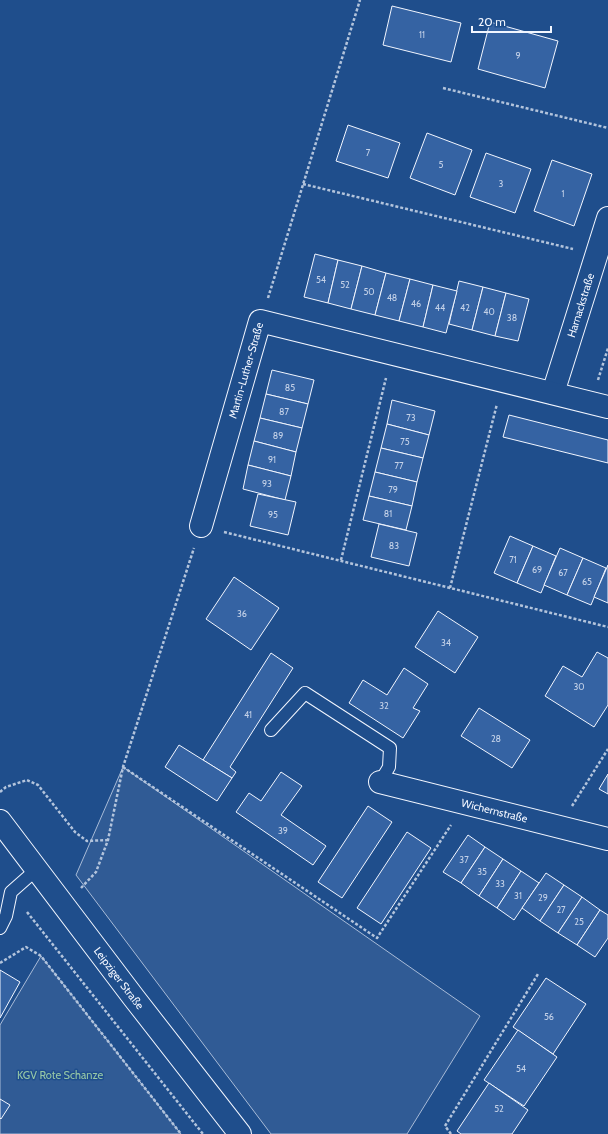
<svg xmlns="http://www.w3.org/2000/svg" width="608" height="1134" font-family="Cabin,sans-serif">
<rect width="100%" height="100%" fill="#1f4e8c"/>
<g fill="#305b95" stroke="#a8bbd7">
<polygon points="123,767 480,1016 407,1134 271,1134 76,875"/>
<polygon points="41,956 181,1134 0,1134 0,1025"/>
</g>
<g fill="#3563a3" stroke="#f2f6ff">
<polygon points="392,6 461,23 451,62 383,45"/>
<polygon points="490,22 558,41 545,88 478,69"/>
<polygon points="348,125 400,143 388,178 336,161"/>
<polygon points="427,133 472,150 455,195 410,178"/>
<polygon points="486,153 531,169 515,213 470,197"/>
<polygon points="552,160 592,174 574,226 534,211"/>
<polygon points="315,254 338,260 328,303 304,297"/>
<polygon points="338,260 362,266 351,309 328,303"/>
<polygon points="362,266 386,273 375,315 351,309"/>
<polygon points="386,273 410,279 399,321 375,315"/>
<polygon points="410,279 433,285 423,327 399,321"/>
<polygon points="459,281 483,287 472,330 449,324"/>
<polygon points="433,285 457,291 446,333 423,327"/>
<polygon points="483,287 506,293 495,336 472,330"/>
<polygon points="506,293 529,299 518,341 495,336"/>
<polygon points="272,370 314,380 308,404 266,394"/>
<polygon points="266,394 308,404 302,428 260,418"/>
<polygon points="392,400 435,411 429,435 387,424"/>
<polygon points="509,415 608,440 608,463 503,437"/>
<polygon points="260,418 302,428 296,452 254,441"/>
<polygon points="387,424 429,435 423,458 381,448"/>
<polygon points="254,441 296,452 291,476 248,465"/>
<polygon points="381,448 423,458 417,482 375,472"/>
<polygon points="248,465 291,476 285,500 243,489"/>
<polygon points="375,472 417,482 412,506 369,496"/>
<polygon points="258,494 296,502 288,535 250,526"/>
<polygon points="369,496 412,506 406,530 363,520"/>
<polygon points="379,524 417,533 409,566 371,557"/>
<polygon points="510,536 533,546 517,583 494,573"/>
<polygon points="533,546 556,556 541,593 517,583"/>
<polygon points="560,548 583,558 567,595 544,585"/>
<polygon points="583,558 606,568 591,605 567,595"/>
<polygon points="608,565 608,603 594,597"/>
<polygon points="234,577 279,608 251,650 206,619"/>
<polygon points="438,611 478,637 455,673 415,647"/>
<polygon points="597,652 608,658 608,705 594,727 545,696 563,666 582,677"/>
<polygon points="271,653 293,668 230,767 236,772 232,778 203,760"/>
<polygon points="404,668 428,684 413,708 420,711 403,738 349,703 363,680 387,695"/>
<polygon points="479,708 530,740 512,768 461,736"/>
<polygon points="179,745 232,778 217,801 165,767"/>
<polygon points="281,772 302,786 281,815 326,846 313,865 236,812 249,793 261,801"/>
<polygon points="608,774 608,794 599,789"/>
<polygon points="368,806 392,822 342,898 318,882"/>
<polygon points="407,832 431,848 381,924 357,908"/>
<polygon points="468,835 485,847 461,883 443,872"/>
<polygon points="485,847 503,859 479,896 461,883"/>
<polygon points="503,859 521,871 497,908 479,896"/>
<polygon points="521,871 539,883 514,920 497,908"/>
<polygon points="546,873 564,885 540,921 522,908"/>
<polygon points="564,885 582,897 558,933 540,921"/>
<polygon points="582,897 600,910 577,945 558,933"/>
<polygon points="600,910 608,915 608,938 595,957 577,945"/>
<polygon points="0,970 20,982 0,1018"/>
<polygon points="546,978 586,1004 553,1054 513,1027"/>
<polygon points="518,1030 557,1057 524,1106 484,1080"/>
<polygon points="489,1083 528,1110 512,1134 461,1134 457,1131"/>
<polygon points="0,1099 10,1105 1,1119 0,1118"/>
</g>
<g fill="none" stroke-linecap="round" stroke-linejoin="round">
<defs>
<g id="lane">
<polyline points="271,730 305,693 390,748 389,767 380,782"/>
<polyline points="0,928 6,916 11,892 37,869"/>
</g>
<g id="street">
<path id="s1" d="M 553,393 L 608,218"/>
<path id="s2" d="M 201,526 L 260,321 L 608,407"/>
<path id="s3" d="M 380,782 L 608,839"/>
</g>
<g id="primary">
<path id="s4" d="M 0,821 L 134,998 L 240,1134"/>
</g>
</defs>
<use href="#lane" stroke="#f2f6ff" stroke-width="14"/>
<use href="#street" stroke="#f2f6ff" stroke-width="24"/>
<use href="#primary" stroke="#f2f6ff" stroke-width="24"/>
<g stroke="#b3c4dc" stroke-width="2.5" stroke-dasharray="3 2" stroke-linecap="butt">
<polyline points="443,88 608,128"/>
<polyline points="303,184 573,249"/>
<polyline points="268,298 360,0"/>
<polyline points="598,380 608,348"/>
<polyline points="224,532 608,627"/>
<polyline points="341,560 386,378"/>
<polyline points="450,588 497,404"/>
<polyline points="123,767 377,938 451,825"/>
<polyline points="0,792 6,787 27,780 38,785 75,832 87,841 108,840"/>
<polyline points="572,806 608,749"/>
<polyline points="81,888 96,872 108,840 123,767 194,548"/>
<polyline points="27,912 203,1134"/>
<polyline points="0,963 26,947 41,956 181,1134"/>
<polyline points="451,1134 445,1126 538,974"/>
</g>
<use href="#lane" stroke="#1f4e8c" stroke-width="12"/>
<use href="#street" stroke="#1f4e8c" stroke-width="22"/>
<use href="#primary" stroke="#1f4e8c" stroke-width="22"/>
</g>
<g text-anchor="middle" dominant-baseline="central" stroke-width="3" stroke-linejoin="round" paint-order="stroke">
<g font-size="9" fill="#c3d1e8">
<text x="422" y="34">11</text>
<text x="518" y="55">9</text>
<text x="368" y="152">7</text>
<text x="441" y="164">5</text>
<text x="501" y="183">3</text>
<text x="563" y="193">1</text>
<text x="321" y="279">54</text>
<text x="345" y="284">52</text>
<text x="369" y="291">50</text>
<text x="392" y="297">48</text>
<text x="416" y="303">46</text>
<text x="440" y="307">44</text>
<text x="465" y="307">42</text>
<text x="489" y="311">40</text>
<text x="512" y="317">38</text>
<text x="290" y="387">85</text>
<text x="284" y="411">87</text>
<text x="411" y="417">73</text>
<text x="278" y="435">89</text>
<text x="405" y="441">75</text>
<text x="272" y="459">91</text>
<text x="399" y="465">77</text>
<text x="267" y="483">93</text>
<text x="393" y="489">79</text>
<text x="388" y="513">81</text>
<text x="273" y="514">95</text>
<text x="394" y="545">83</text>
<text x="513" y="559">71</text>
<text x="537" y="569">69</text>
<text x="563" y="572">67</text>
<text x="587" y="581">65</text>
<text x="242" y="613">36</text>
<text x="446" y="642">34</text>
<text x="579" y="686">30</text>
<text x="384" y="705">32</text>
<text x="248" y="714">41</text>
<text x="496" y="738">28</text>
<text x="283" y="830">39</text>
<text x="464" y="859">37</text>
<text x="482" y="871">35</text>
<text x="500" y="883">33</text>
<text x="518" y="895">31</text>
<text x="543" y="897">29</text>
<text x="561" y="909">27</text>
<text x="579" y="921">25</text>
<text x="549" y="1016">56</text>
<text x="521" y="1068">54</text>
<text x="499" y="1108">52</text>
</g>
<g font-size="11" fill="#f2f6ff" stroke="#1f4e8c">
<text stroke="none"><textPath href="#s1" startOffset="92">Harnackstraße</textPath></text>
<text stroke="none"><textPath href="#s2" startOffset="162">Martin-Luther-Straße</textPath></text>
<text stroke="none"><textPath href="#s3" startOffset="118">Wichernstraße</textPath></text>
<text stroke="none"><textPath href="#s4" startOffset="197">Leipziger Straße</textPath></text>
</g>
<g font-size="11" fill="#97c8a6" stroke="#1f4e8c">
<text x="60" y="1075">KGV Rote Schanze</text>
</g>
</g>
<path d="M472 26v6h79v-6" fill="none" stroke="#f2f6ff" stroke-width="2"/>
<text x="478" y="26" font-size="12" fill="#f2f6ff" stroke="#1f4e8c" stroke-width="3" paint-order="stroke">20 m</text>
</svg>
